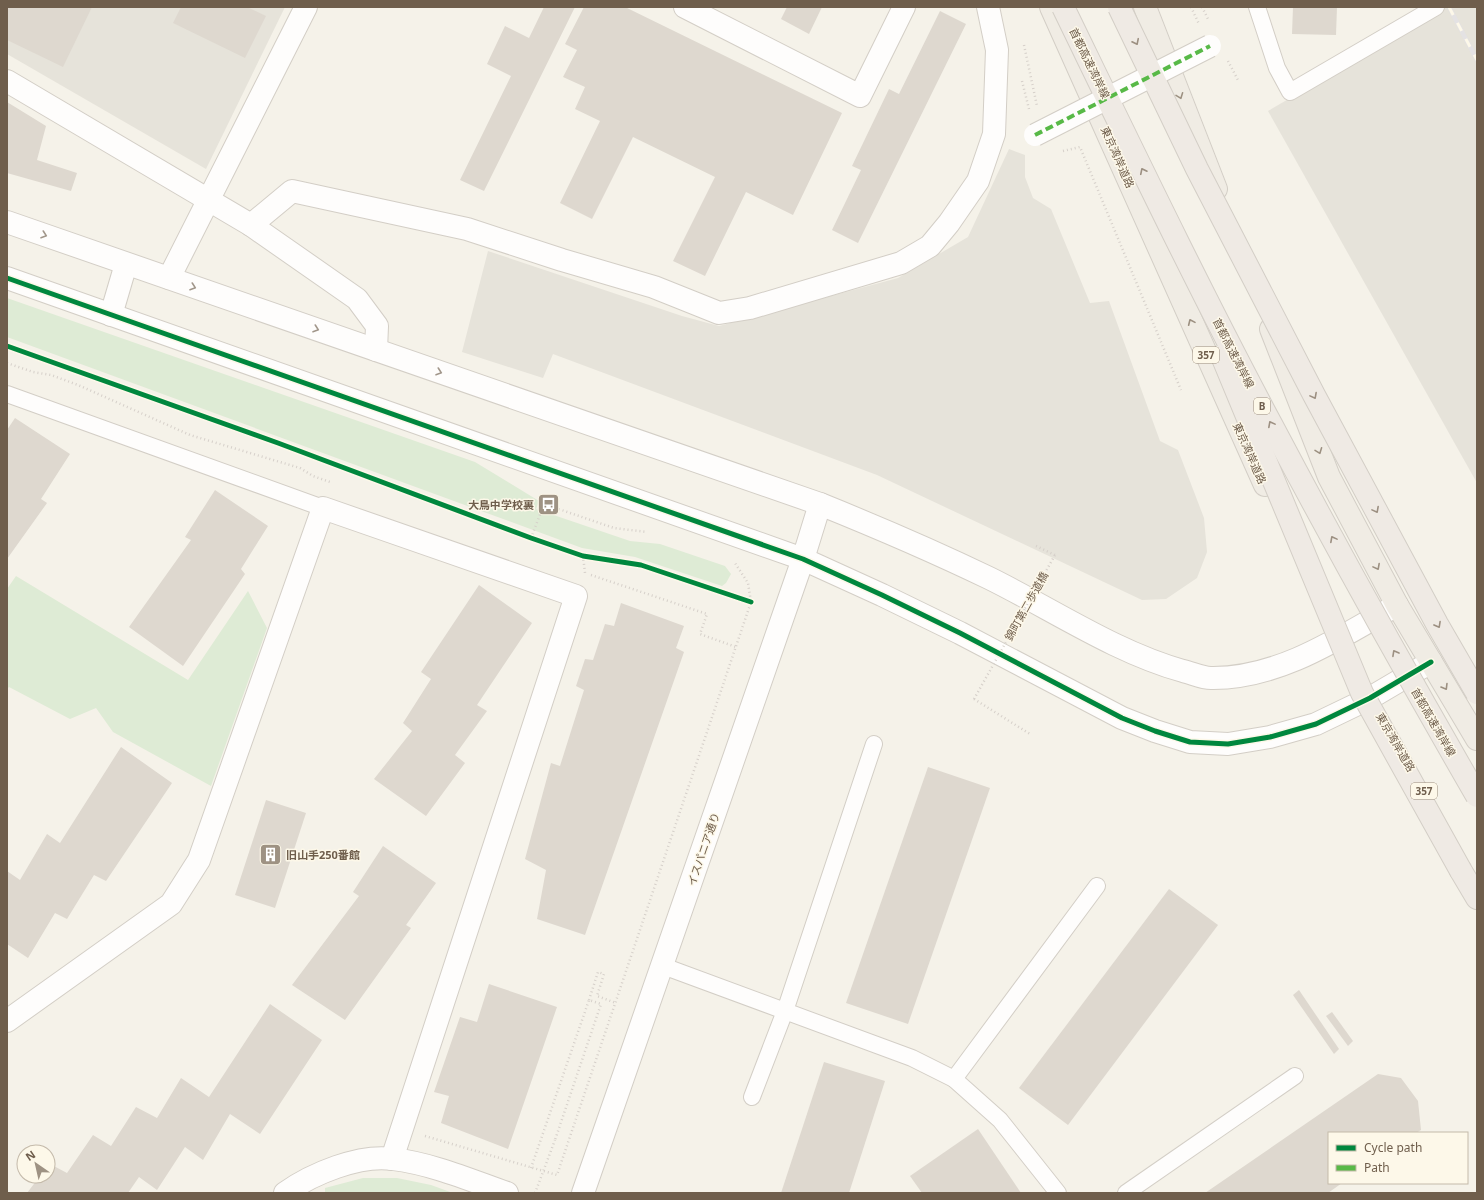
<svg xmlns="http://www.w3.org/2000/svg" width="1484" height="1200" font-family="'Noto Sans','Noto Sans JP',sans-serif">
<rect width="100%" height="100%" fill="#f5f2e9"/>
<g fill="#e6e3da">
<polygon points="7,7 285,7 206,169 7,54"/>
<polygon points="1447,7 1477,7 1477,483 1268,111"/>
<polygon points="1009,149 1025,155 1025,177 1033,198 1051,209 1090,303 1109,301 1160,441 1178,450 1204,518 1207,552 1197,578 1166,599 1142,600 877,475 553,354 543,378 462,352 488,251 682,316 719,326 898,278 968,237"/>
</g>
<g fill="#deebd5">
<polygon points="7,298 475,462 539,501 536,509 630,541 660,544 725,566 731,574 726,583 722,586 635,557 582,548 7,337"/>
<polygon points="16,576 188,680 248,591 267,628 211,786 113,732 96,708 70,719 9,687 7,689 7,589"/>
<polygon points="363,1178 397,1178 431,1185 453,1193 325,1193 325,1188"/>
</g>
<g fill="#ded8cf">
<polygon points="7,7 92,7 63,67 7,40"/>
<polygon points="181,7 247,7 266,16 245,58 173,23"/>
<polygon points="544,7 575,7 484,191 460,180 511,76 487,64 505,26 529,38"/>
<polygon points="584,7 625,7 842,113 793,215 746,192 705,276 673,261 715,177 633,137 592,219 560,203 600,121 575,109 585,87 563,77 577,50 565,44"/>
<polygon points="787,7 822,7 809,34 781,19"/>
<polygon points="1293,7 1337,7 1336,35 1292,34"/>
<polygon points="940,11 966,24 858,243 832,230 861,170 852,166 889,89 899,94"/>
<polygon points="7,102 46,126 37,160 77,173 71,191 7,173"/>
<polygon points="15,418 70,454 41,499 47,503 7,559 7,430"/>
<polygon points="215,490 268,526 241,569 245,574 183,666 129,627 191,540 185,537"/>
<polygon points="543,499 557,504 554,511 540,506"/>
<polygon points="479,585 532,623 477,705 487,711 455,755 465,763 426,816 374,779 412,731 403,723 431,679 421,672"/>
<polygon points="621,603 684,626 676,648 684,652 585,935 537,919 546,870 525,859 551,763 560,766 584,690 576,686 585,659 593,660 605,624 614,626"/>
<polygon points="121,747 172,783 106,881 94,875 67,919 55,913 28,958 7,944 7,871 20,880 47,834 60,843"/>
<polygon points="928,767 990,788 908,1024 846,1003"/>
<polygon points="266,800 306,813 275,908 235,895"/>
<polygon points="383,846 436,883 406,925 411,928 345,1020 292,985 359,896 353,892"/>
<polygon points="1169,889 1218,925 1068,1125 1019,1088"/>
<polygon points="489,984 557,1007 508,1149 441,1123 449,1096 434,1092 460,1017 477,1022"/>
<polygon points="1299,990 1339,1049 1334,1054 1293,995"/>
<polygon points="270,1004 322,1040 260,1134 230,1114 203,1160 185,1147 157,1190 139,1177 128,1193 27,1193 40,1176 48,1176 48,1166 50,1164 67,1173 93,1135 111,1146 136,1107 157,1118 181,1078 209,1097"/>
<polygon points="1332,1012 1353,1041 1348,1046 1326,1016"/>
<polygon points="824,1062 885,1081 849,1193 781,1193"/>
<polygon points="1378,1074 1401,1078 1418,1101 1421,1130 1416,1133 1329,1133 1329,1183 1342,1183 1328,1193 1205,1193"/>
<polygon points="978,1129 1021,1193 922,1193 910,1176"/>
</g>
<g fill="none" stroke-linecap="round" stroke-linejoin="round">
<defs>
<g id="service">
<polyline points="1257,7 1277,68 1290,92 1436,7"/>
<polyline points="7,394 323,508"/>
<polyline points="663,966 912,1058 954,1079 1000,1120 1058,1193"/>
<polyline points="954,1079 1097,886"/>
<polyline points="752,1097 785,1011 874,744"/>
<polyline points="1126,1193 1295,1076"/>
</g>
<g id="minor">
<polyline points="685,7 860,96 904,7"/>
<polyline points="7,81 251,225 357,299 377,326 376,350"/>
<polyline points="251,225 292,191 467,229 562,260 654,287 719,313 750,308 901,263 930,246 949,223 978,181 994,134 997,50 988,7"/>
<polyline points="169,278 306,7"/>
<polyline points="7,1021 171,904 199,860 323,508 576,596 392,1159"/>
</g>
<g id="tertiary">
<path d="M 7,222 L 820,504 C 877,527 933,551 989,578 C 1052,609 1115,652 1183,671 C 1192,673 1202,678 1211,678 C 1279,679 1341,637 1397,605"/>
<polyline points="7,278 803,559 882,595 960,633 1122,718 1155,731 1190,742 1228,744 1270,737 1316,724 1370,698 1431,662"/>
<polyline points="111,315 126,264"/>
<path d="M 285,1193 C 312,1174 359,1154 393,1159 C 433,1164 470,1180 507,1193"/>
<polyline points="583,1193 803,559 820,504"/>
</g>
<g id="trunk">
<polyline points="1051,7 1265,485"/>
<polyline points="1145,7 1216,189"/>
<polyline points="1271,329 1329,477 1397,605 1477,739"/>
</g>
<polyline id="motorway" points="1461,871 1477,898"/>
</defs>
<use href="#service" stroke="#d3cec6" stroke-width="18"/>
<use href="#minor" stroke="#d3cec6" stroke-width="24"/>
<use href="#tertiary" stroke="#d3cec6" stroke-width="24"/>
<use href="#trunk" stroke="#d3cec6" stroke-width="24"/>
<use href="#motorway" stroke="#d3cec6" stroke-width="24"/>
<g stroke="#d6d0ca" stroke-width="2.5" stroke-dasharray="1 3" stroke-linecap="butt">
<polyline points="1191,7 1199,24"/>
<polyline points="1202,7 1209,21"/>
<polyline points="1024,45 1037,106"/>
<polyline points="1228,61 1239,82"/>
<polyline points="1022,81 1029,109"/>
<polyline points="1063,151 1080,147 1181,390"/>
<polyline points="7,363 33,372 51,375 78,385 190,435 300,468 313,476 330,482"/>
<polyline points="531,538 544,504 614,528 647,532"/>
<polyline points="1036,546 1055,555"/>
<polyline points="583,556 585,573"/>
<polyline points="591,575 707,614 700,634 736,647"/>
<polyline points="974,699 1030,734"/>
<polyline points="589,1000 598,972 604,974 597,996 616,1003"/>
<polyline points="425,1136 557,1175 751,602 748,583 735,563"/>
<polyline points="531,1168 589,1000 601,1004 555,1140"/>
</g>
<use href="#service" stroke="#fefdfc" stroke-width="16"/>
<use href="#minor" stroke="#fefdfc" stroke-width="22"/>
<use href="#tertiary" stroke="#fefdfc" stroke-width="22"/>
<use href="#trunk" stroke="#f0ece4" stroke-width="22"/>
<use href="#motorway" stroke="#efeae4" stroke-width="22"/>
<defs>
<polyline id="rail" points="1449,7 1477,60"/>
</defs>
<use href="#rail" stroke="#e4e2e3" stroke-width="4.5"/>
<use href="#rail" stroke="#fdf8e9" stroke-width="3" stroke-dasharray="9" stroke-linecap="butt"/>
<defs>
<polyline id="pedestrian-bridge" points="1035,135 1210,46"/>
<g id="motorway-bridge">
<path d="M 1063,7 C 1131,147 1198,287 1271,424 C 1337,549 1406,673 1477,796"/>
<polyline points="1119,7 1197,169 1314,395 1437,624 1477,693"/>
<polyline points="1222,356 1362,693 1461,871"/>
</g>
</defs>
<use href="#pedestrian-bridge" stroke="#d3cec6" stroke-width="24" stroke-linecap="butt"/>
<use href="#motorway-bridge" stroke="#d3cec6" stroke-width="24" stroke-linecap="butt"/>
<g stroke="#d6d0ca" stroke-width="2.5" stroke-dasharray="1 3" stroke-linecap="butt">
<polyline points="974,699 1055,555"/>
<polyline points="535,1193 555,1140"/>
</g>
<use href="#pedestrian-bridge" stroke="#fefdfc" stroke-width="22"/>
<use href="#motorway-bridge" stroke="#efeae4" stroke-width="22"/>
<polyline stroke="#58b947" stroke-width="4" stroke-dasharray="8 4" stroke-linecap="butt" points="1035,135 1210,46"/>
<defs>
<g id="cycleway">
<polyline points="7,278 803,559 882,595 960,633 1122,718 1155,731 1190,742 1228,744 1270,737 1316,724 1370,698 1431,662"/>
<polyline points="7,346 278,443 531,538 583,556 641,565 751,602"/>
</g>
</defs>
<use href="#cycleway" stroke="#fdf8e9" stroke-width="8"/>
<use href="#cycleway" stroke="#00873e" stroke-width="5"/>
</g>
<defs><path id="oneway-chevron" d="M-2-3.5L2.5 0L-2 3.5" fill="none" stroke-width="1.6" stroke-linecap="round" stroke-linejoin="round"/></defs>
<g stroke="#9c8f81">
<use href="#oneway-chevron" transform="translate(1136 42) rotate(64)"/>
<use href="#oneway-chevron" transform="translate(1143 171) rotate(-116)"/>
<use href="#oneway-chevron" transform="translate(1314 396) rotate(62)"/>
<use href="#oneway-chevron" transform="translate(1271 424) rotate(-118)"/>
<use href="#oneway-chevron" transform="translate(1376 510) rotate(62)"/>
<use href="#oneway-chevron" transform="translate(1333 539) rotate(-118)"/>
<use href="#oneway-chevron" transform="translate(1438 625) rotate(61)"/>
<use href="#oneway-chevron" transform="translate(1395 653) rotate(-119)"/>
</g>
<g stroke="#9c9081">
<use href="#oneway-chevron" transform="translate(1180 96) rotate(69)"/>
<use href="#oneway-chevron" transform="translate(1191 322) rotate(-114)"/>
<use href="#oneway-chevron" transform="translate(1319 451) rotate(69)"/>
<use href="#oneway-chevron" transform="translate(1377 567) rotate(62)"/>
<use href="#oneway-chevron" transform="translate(1445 687) rotate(59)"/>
</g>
<g stroke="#a1968a">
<use href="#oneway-chevron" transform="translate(44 235) rotate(19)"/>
<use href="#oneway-chevron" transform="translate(193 287) rotate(19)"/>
<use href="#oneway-chevron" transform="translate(316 329) rotate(19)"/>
<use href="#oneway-chevron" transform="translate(439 372) rotate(19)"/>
</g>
<defs>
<symbol id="bus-square" viewBox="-11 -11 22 22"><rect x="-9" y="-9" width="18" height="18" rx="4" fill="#9e9283" stroke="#fdf8e9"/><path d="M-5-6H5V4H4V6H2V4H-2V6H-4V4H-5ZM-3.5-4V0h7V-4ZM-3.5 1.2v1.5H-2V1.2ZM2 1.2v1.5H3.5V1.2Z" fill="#fff"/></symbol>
<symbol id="building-square" viewBox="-11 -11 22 22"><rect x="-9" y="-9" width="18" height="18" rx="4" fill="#9e9283" stroke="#fdf8e9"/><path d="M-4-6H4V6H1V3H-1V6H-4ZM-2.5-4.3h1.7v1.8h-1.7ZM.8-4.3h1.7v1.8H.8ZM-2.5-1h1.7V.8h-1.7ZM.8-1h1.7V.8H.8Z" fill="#fff"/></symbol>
</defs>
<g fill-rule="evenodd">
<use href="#bus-square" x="536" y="492" width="25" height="25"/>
<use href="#building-square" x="258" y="842" width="25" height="25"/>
</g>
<g text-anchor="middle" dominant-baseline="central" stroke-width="3" stroke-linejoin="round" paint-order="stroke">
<g fill="#fdf8e9" stroke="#9a8c7b" stroke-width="1">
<rect x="1193" y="347" width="26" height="16" rx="3"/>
<rect x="1254" y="398" width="16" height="16" rx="3"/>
<rect x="1411" y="783" width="26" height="16" rx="3"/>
</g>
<g font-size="10" font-weight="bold" fill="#6f5e4c">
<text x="1206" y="355">357</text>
<text x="1262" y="406">B</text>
<text x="1424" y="791">357</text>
</g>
<g font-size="11" fill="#6f5e4c" stroke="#fdf8e9">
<text transform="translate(1090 63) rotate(64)">首都高速湾岸線</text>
<text transform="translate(1118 157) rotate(66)">東京湾岸道路</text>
<text transform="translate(1234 353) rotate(63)">首都高速湾岸線</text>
<text transform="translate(1250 453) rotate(66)">東京湾岸道路</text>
<text transform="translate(1026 606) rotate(-61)">錦町第二歩道橋</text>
<text transform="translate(1434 722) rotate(60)">首都高速湾岸線</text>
<text transform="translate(1396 742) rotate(60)">東京湾岸道路</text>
<text transform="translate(703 849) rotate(-71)">イスパニア通り</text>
</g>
<g font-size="11" font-weight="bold" fill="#6f5e4c" stroke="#fdf8e9" text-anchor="end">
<text x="534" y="504">大鳥中学校裏</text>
<text x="286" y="854" text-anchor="start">旧山手250番館</text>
</g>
</g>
<rect width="1484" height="1200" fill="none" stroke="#6f5e4c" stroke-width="16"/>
<rect x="1328" y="1132" width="140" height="52" fill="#fdf8e9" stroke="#c4baaa"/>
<rect x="1336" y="1145" width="20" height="6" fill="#00873e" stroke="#c4baaa"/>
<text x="1364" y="1152" font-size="12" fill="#6f5e4c">Cycle path</text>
<rect x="1336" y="1165" width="20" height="6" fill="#58b947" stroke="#c4baaa"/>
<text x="1364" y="1172" font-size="12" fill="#6f5e4c">Path</text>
<g transform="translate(36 1164) rotate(326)"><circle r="19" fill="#fdf8e9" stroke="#c4baaa"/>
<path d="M0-3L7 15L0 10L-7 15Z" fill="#9e9283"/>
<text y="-6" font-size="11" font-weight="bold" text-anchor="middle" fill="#6f5e4c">N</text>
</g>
</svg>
